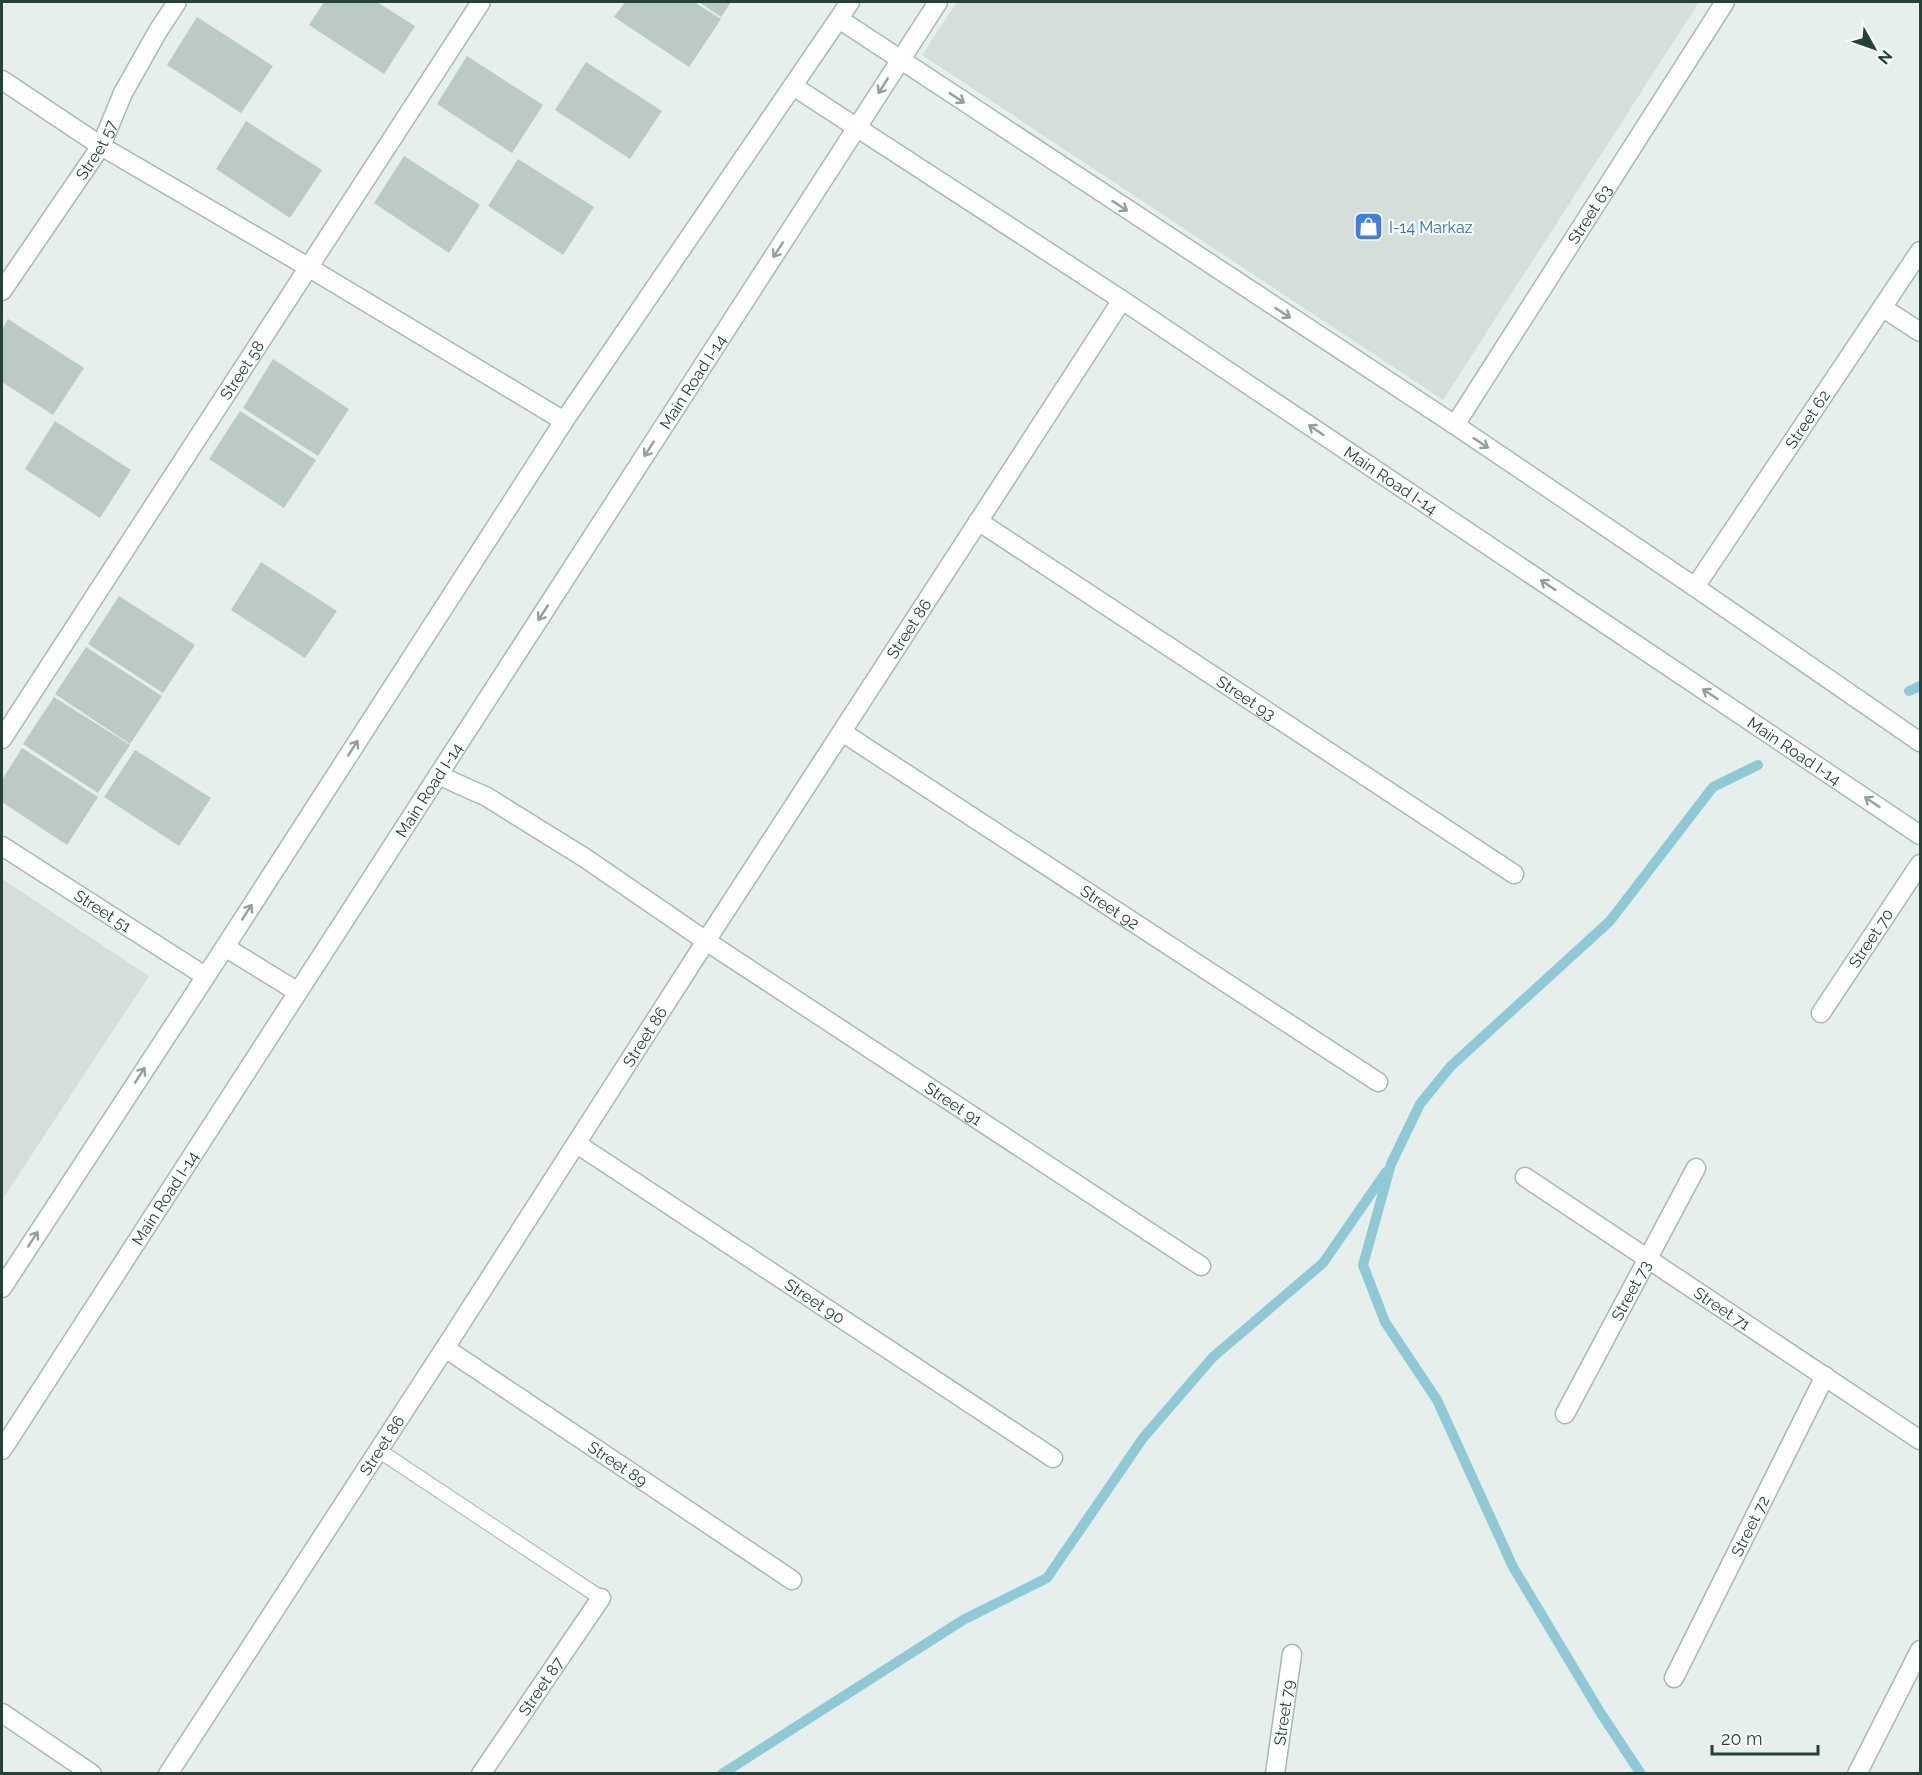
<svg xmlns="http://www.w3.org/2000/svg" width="1922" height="1775" font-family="Raleway,sans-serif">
<rect width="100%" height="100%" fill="#e6efeb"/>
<g fill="#d4dfda">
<polygon points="957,2 1699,2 1443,400 922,55"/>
<polygon points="2,879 149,976 2,1200"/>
</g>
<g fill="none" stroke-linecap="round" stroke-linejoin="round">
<g stroke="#8ec9d4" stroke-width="10">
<polyline points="1909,691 1920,686"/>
<polyline points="722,1774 963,1620 1047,1578 1143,1438 1213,1357 1323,1263 1386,1172"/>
<polyline points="1641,1774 1600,1712 1513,1567 1437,1400 1385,1322 1363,1265 1391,1164 1420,1104 1451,1066 1610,921 1713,787 1758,765"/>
</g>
</g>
<g fill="#bbcac4">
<polygon points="324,2 377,2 415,26 384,74 309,25"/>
<polygon points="625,2 694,2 721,19 689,67 614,17"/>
<polygon points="699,2 731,2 721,17"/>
<polygon points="197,17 273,66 241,113 167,65"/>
<polygon points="467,56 543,105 512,153 437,104"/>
<polygon points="586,62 662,111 630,159 555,110"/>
<polygon points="246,121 322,170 290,218 216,169"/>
<polygon points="404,156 480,205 449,253 374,203"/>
<polygon points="518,159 594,207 563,255 488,206"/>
<polygon points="8,319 84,368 53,415 2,382 2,330"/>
<polygon points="273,359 349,409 318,456 243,408"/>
<polygon points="240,411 316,460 284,508 209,459"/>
<polygon points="55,421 131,470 100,518 25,469"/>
<polygon points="261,562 337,611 305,658 231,610"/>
<polygon points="119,596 195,645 163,693 88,644"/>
<polygon points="86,647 162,696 130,744 55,694"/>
<polygon points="54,697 130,745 98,793 23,744"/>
<polygon points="22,748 98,797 67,845 2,802 2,780"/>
<polygon points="135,750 211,798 179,846 104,797"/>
</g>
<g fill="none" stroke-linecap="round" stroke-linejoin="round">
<defs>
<polyline id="lane" points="378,1450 601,1598"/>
<g id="street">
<polyline points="2,80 101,146 308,267 564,421"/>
<path id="s1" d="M 2,291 L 101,146 L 123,93 L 158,31 L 177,2"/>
<polyline points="1883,308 1920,332"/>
<path id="s2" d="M 978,521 L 1514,874"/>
<path id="s3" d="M 842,732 L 1378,1082"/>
<path id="s4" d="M 2,739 L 481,2"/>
<path id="s5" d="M 438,775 L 487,797 L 585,858 L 706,941 L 1201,1266"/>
<path id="s6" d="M 1821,1013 L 1920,864"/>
<path id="s7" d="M 577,1144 L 1053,1458"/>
<path id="s8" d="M 1525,1177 L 1920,1440"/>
<path id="s9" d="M 445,1348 L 792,1580"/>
<path id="s10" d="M 1565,1414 L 1696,1168"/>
<path id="s11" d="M 1674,1678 L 1825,1376"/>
<polyline points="2,1713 92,1774"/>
<path id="s12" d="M 168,1774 L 445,1348 L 706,941 L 1122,300"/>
<path id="s13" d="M 481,1774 L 601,1598"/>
<path id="s14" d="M 1275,1774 L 1292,1654"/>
<polyline points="1857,1774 1920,1650"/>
</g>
<g id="secondary">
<polyline points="839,19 1455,425 1695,587 1920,742"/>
<path id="s15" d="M 793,86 L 1122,300 L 1920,835"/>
<path id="s16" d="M 1455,425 L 1725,2"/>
<path id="s17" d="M 1695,587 L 1920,251"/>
<path id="s18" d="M 2,846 L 205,976"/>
<polyline points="225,947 298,992"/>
<polyline points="2,1288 225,947 564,421 850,2"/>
<path id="s19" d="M 2,1450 L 938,2"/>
</g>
</defs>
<use href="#lane" stroke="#a8b8b2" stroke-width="16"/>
<use href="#street" stroke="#a8b8b2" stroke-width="21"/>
<use href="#secondary" stroke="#a4bbb3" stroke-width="21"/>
<use href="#lane" stroke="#fff" stroke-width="14"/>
<use href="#street" stroke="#fff" stroke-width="18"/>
<use href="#secondary" stroke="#fff" stroke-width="18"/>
</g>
<defs><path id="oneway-shaft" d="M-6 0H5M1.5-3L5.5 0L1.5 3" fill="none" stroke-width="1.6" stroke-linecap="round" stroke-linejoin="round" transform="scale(1.5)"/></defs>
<g stroke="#92a09c">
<use href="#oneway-shaft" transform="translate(883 86) rotate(122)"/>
<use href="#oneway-shaft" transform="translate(957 98) rotate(33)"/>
<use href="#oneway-shaft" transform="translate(1120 206) rotate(33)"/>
<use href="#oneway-shaft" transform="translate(778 250) rotate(123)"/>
<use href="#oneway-shaft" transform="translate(1283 313) rotate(33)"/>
<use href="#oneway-shaft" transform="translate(1316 430) rotate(-146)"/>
<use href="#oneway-shaft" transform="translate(1481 443) rotate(34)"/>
<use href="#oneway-shaft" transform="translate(649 449) rotate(123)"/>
<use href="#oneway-shaft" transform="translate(1548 585) rotate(-146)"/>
<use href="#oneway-shaft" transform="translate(543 613) rotate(123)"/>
<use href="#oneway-shaft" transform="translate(1710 694) rotate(-146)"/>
<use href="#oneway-shaft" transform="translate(353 748) rotate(-57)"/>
<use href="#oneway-shaft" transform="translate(1872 802) rotate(-146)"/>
<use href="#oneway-shaft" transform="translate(247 912) rotate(-57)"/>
<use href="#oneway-shaft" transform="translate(140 1075) rotate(-57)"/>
<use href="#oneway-shaft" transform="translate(33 1239) rotate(-57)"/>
</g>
<defs>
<symbol id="shop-square" viewBox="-11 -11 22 22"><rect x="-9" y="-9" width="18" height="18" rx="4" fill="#3f7fe0" stroke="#f7fbf9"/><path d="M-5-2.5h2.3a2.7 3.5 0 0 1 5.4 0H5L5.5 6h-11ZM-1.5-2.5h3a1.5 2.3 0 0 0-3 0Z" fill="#fff"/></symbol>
</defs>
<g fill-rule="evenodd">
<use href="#shop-square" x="1352" y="210" width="33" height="33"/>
</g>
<g text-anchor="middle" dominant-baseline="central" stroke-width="4.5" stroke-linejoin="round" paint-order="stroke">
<g font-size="16" fill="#24423a" stroke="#f7fbf9">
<text stroke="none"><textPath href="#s1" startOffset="170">Street 57</textPath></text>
<text stroke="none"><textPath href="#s16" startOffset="250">Street 63</textPath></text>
<text stroke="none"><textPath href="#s4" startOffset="440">Street 58</textPath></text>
<text stroke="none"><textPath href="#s19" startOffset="1272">Main Road I-14</textPath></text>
<text stroke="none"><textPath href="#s17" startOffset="202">Street 62</textPath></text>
<text stroke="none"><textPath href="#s15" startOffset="716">Main Road I-14</textPath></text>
<text stroke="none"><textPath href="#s12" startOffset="1364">Street 86</textPath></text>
<text stroke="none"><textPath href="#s2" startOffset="321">Street 93</textPath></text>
<text stroke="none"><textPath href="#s15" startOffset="1202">Main Road I-14</textPath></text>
<text stroke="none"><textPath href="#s19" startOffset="786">Main Road I-14</textPath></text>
<text stroke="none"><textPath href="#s3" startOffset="320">Street 92</textPath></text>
<text stroke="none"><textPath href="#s18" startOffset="120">Street 51</textPath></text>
<text stroke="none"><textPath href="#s6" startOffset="90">Street 70</textPath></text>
<text stroke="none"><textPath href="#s12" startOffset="878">Street 86</textPath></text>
<text stroke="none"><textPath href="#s5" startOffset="612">Street 91</textPath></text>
<text stroke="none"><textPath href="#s19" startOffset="300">Main Road I-14</textPath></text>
<text stroke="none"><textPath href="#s10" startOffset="140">Street 73</textPath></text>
<text stroke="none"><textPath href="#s7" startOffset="285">Street 90</textPath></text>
<text stroke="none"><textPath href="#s8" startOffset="237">Street 71</textPath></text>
<text stroke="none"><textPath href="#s12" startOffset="392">Street 86</textPath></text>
<text stroke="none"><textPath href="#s9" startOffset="208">Street 89</textPath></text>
<text stroke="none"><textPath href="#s11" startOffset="170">Street 72</textPath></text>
<text stroke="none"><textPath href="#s13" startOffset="106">Street 87</textPath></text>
<text stroke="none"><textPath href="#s14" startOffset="62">Street 79</textPath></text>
</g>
<g font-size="16" fill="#366cbe" stroke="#f7fbf9" text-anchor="start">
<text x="1389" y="227">I-14 Markaz</text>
</g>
</g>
<rect width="1922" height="1775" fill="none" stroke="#24423a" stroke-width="6"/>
<g transform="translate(1874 48) rotate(130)" stroke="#f7fbf9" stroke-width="4.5" paint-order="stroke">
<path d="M0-4.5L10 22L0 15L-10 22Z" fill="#24423a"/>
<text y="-9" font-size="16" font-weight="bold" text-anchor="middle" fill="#24423a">N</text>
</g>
<path d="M1712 1745v9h106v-9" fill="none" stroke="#24423a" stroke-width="3"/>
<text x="1721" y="1745" font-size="18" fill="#24423a" stroke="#f7fbf9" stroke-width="4.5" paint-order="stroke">20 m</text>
</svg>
